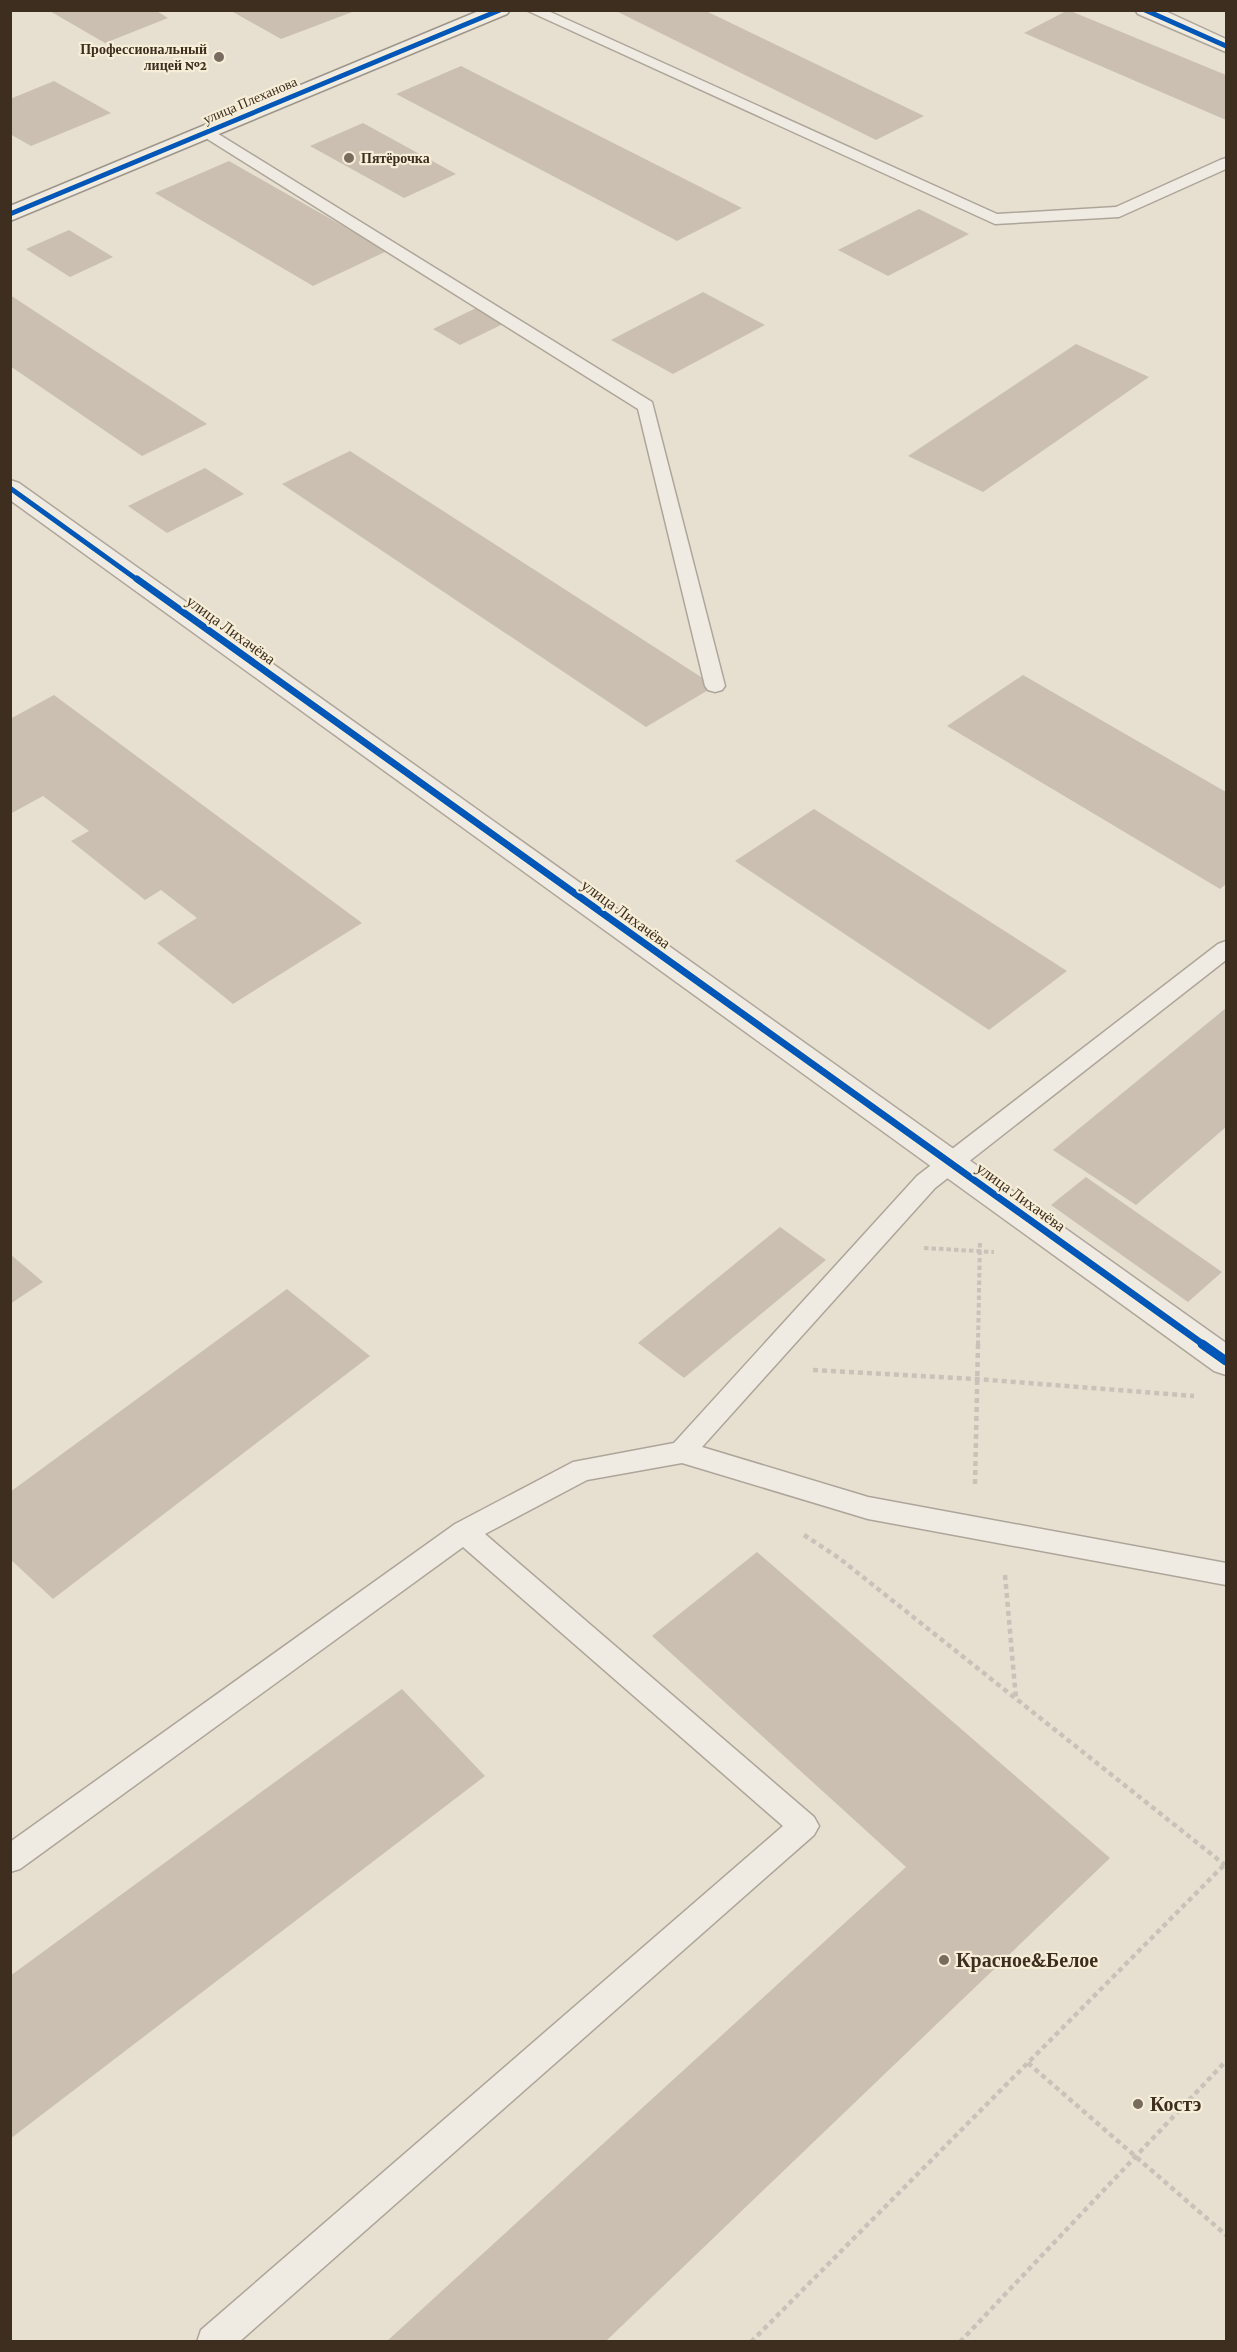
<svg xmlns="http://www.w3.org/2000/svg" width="1237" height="2352" font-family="'Crimson Pro',serif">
<rect width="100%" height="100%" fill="#e7e0d1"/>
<g fill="#cbbfb2">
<polygon points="48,10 155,10 168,18 105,43"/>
<polygon points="237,10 355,10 355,11 281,39 233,12"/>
<polygon points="614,10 704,10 924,116 876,140"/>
<polygon points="1068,10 1226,75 1226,120 1024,33"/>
<polygon points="461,66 742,208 677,241 396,94"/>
<polygon points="54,81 111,113 31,146 10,134 10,99"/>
<polygon points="363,123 456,174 404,198 310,146"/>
<polygon points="229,161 387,251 313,286 155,193"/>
<polygon points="919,209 969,234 888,276 838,250"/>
<polygon points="69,230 113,257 70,277 26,249"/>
<polygon points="703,292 765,325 673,374 611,340"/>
<polygon points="10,295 207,424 142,456 10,366"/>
<polygon points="478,307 505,323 460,345 433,329"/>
<polygon points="1076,344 1149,377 983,492 908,456"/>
<polygon points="350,451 715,686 646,727 282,484"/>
<polygon points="205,468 244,494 167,533 128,506"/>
<polygon points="1023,675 1226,792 1226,884 1220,889 947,726"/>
<polygon points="54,695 362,923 233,1004 157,943 197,918 161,890 145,900 71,841 89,831 43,796 10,814 10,719"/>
<polygon points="814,809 1067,971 989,1030 735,861"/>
<polygon points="1226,1008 1226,1127 1136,1205 1053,1150"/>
<polygon points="1086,1177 1222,1272 1188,1302 1051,1205"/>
<polygon points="780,1227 826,1260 684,1378 638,1343"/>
<polygon points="10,1254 43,1282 10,1304"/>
<polygon points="287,1289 370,1356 53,1599 10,1559 10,1492"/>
<polygon points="757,1552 1110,1858 605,2342 386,2342 906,1867 652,1636"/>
<polygon points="402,1689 485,1776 10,2139 10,1976"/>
</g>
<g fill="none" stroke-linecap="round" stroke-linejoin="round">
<defs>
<g id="lane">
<polygon points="526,10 546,10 997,214 1116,207 1220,160 1226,158 1226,169 1119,217 995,224"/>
<polygon points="207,127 652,402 725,686 722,690 715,692 708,690 705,686 638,409 201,135 199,132 201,129"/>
<polygon points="1226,941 1226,960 935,1188 702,1447 868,1497 1226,1563 1226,1585 868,1519 682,1463 587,1480 485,1534 814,1817 819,1826 814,1835 239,2342 197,2342 201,2330 783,1826 463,1547 20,1869 10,1872 10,1842 455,1524 573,1462 674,1443 917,1176 1218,944"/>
</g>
<g id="street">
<polygon points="1135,10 1163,10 1226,39 1226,52 1138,14"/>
<polygon points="10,480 19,483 1226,1343 1226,1375 1214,1371 10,500"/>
</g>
<polygon id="secondary" points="481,10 510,10 507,14 10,221 10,206"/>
</defs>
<use href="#lane" stroke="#ada599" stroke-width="3"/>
<use href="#street" stroke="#ada599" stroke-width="3"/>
<use href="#secondary" stroke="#9c958a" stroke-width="3"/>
<g stroke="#c8c2b9" stroke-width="4" stroke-dasharray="4.5 3" stroke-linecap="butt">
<polyline points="924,1248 994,1252"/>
<polyline points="978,1345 980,1240"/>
</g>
<g stroke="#c8c2b9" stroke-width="4.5" stroke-dasharray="5 4" stroke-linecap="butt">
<polyline points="813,1370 977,1379 1194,1396"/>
<polyline points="975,1484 978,1344"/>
<polyline points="804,1535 839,1558 1225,1865"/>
<polyline points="1005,1575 1016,1699"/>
<polyline points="1028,2063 1226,2235"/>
<polyline points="751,2342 1226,1863"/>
<polyline points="960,2342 1226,2061"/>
</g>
<use href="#lane" fill="#efebe3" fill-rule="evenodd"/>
<use href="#street" fill="#efebe3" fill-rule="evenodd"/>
<use href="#secondary" fill="#efebe3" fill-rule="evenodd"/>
<defs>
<g id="cycleway-far2">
<polyline points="1145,10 1226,46"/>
<polyline points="10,214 500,10"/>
<polyline points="10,488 139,581"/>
</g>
<polyline id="cycleway-far1" points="137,579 1204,1345"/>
<polyline id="cycleway" points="1202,1344 1226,1361"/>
</defs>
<use href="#cycleway-far2" stroke="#f7eed8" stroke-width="8"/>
<use href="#cycleway-far1" stroke="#f7eed8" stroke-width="10"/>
<use href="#cycleway" stroke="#f7eed8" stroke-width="13"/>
<use href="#cycleway-far2" stroke="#0057b8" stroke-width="5"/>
<use href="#cycleway-far1" stroke="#0057b8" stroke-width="7"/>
<use href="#cycleway" stroke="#0057b8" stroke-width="9"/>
</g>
<g fill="#786c5e" stroke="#f7eed8" stroke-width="2">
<circle cx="219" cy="57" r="6"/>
<circle cx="349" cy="158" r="6"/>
<circle cx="944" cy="1960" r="6"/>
<circle cx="1138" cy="2104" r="6"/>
</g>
<g text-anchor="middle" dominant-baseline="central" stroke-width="4.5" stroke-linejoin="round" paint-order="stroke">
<g font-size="14" font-weight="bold" fill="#3d2e20" stroke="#f7eed8" text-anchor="end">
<text x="207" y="49">Профессиональный<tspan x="207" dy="16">лицей №2</tspan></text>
<text x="361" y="158" text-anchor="start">Пятёрочка</text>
</g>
<g font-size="14" fill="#3d2e20" stroke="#f7eed8">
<text transform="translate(250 100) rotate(-23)">улица Плеханова</text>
</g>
<g font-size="16" fill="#3d2e20" stroke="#f7eed8">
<text transform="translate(231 630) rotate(36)">улица Лихачёва</text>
<text transform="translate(626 914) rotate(36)">улица Лихачёва</text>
<text transform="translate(1021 1197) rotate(36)">улица Лихачёва</text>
</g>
<g font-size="20" font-weight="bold" fill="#3d2e20" stroke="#f7eed8" text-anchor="start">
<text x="956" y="1960">Красное&amp;Белое</text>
<text x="1150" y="2104">Костэ</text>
</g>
</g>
<rect width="1237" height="2352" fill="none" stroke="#3d2e20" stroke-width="24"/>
</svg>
